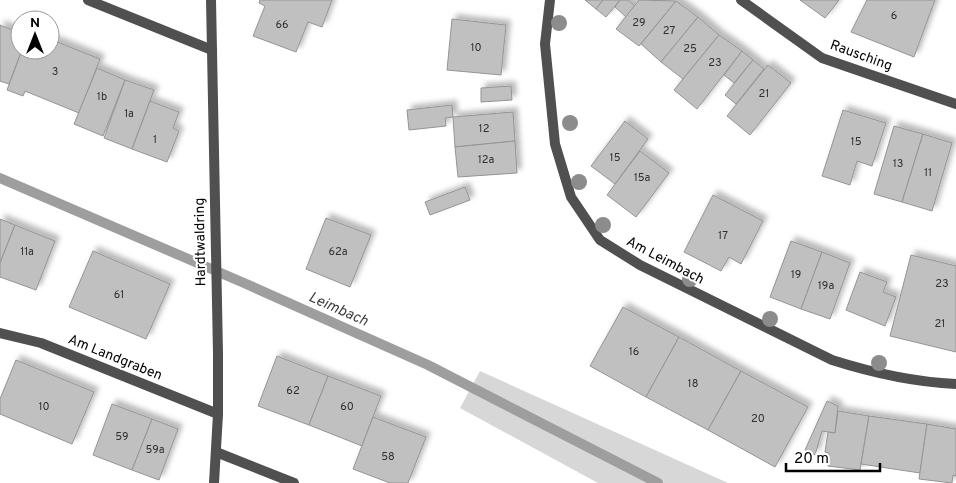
<svg xmlns="http://www.w3.org/2000/svg" width="956" height="483" font-family="Overpass,sans-serif">
<defs>
<filter id="shadow"><feDropShadow dx="4.5" dy="-4.5" stdDeviation="2.5" flood-color="#0004"/></filter>
</defs>
<rect width="100%" height="100%" fill="#fff"/>
<polygon fill="#d7d7d7" points="480,371 728,483 598,483 460,408"/>
<g fill="none" stroke-linecap="round" stroke-linejoin="round">
<polyline stroke="#9e9e9e" stroke-width="10" points="0,178 244,283 428,365 658,483"/>
</g>
<g fill="#c0c0c0" stroke="#949494" filter="url(#shadow)">
<polygon points="260,0 332,0 322,27 308,22 296,52 253,36 265,6 259,3"/>
<polygon points="585,0 603,0 596,9"/>
<polygon points="603,0 620,0 606,17 596,9"/>
<polygon points="620,0 628,0 635,6 626,17 615,7"/>
<polygon points="639,0 676,1 639,46 616,29"/>
<polygon points="800,0 839,0 825,18"/>
<polygon points="867,0 935,0 914,57 851,32"/>
<polygon points="676,1 698,17 661,62 641,44"/>
<polygon points="698,17 719,35 683,79 661,62"/>
<polygon points="452,19 506,25 501,75 447,70"/>
<polygon points="0,25 20,33 20,50 22,50 9,84 0,81"/>
<polygon points="719,35 742,51 697,109 674,90"/>
<polygon points="50,39 100,59 79,113 25,91 23,96 7,90 22,50 50,50"/>
<polygon points="742,51 753,60 734,83 724,75"/>
<polygon points="753,60 764,69 736,104 725,95"/>
<polygon points="768,65 791,83 750,135 727,116"/>
<polygon points="97,68 125,80 103,136 74,124"/>
<polygon points="125,80 154,90 132,149 104,138"/>
<polygon points="511,86 512,100 481,102 481,88"/>
<polygon points="150,101 179,112 173,128 179,131 167,162 132,149"/>
<polygon points="452,105 453,117 445,118 446,126 409,130 407,110"/>
<polygon points="843,110 886,123 872,166 857,161 850,185 822,176"/>
<polygon points="513,112 515,141 455,147 453,117"/>
<polygon points="625,121 648,139 615,184 591,166"/>
<polygon points="894,126 923,134 902,202 874,194"/>
<polygon points="923,134 952,143 932,211 902,202"/>
<polygon points="515,141 517,173 458,177 455,147"/>
<polygon points="640,151 669,173 636,217 607,195"/>
<polygon points="465,187 470,200 430,215 425,202"/>
<polygon points="713,195 763,221 741,264 729,257 721,271 684,252"/>
<polygon points="326,218 371,235 350,287 306,269"/>
<polygon points="0,219 15,225 0,263"/>
<polygon points="15,225 55,241 36,290 0,277 0,263"/>
<polygon points="791,241 822,252 801,309 770,297"/>
<polygon points="93,251 170,284 146,339 69,307"/>
<polygon points="822,252 850,263 830,319 801,309"/>
<polygon points="911,255 956,266 956,352 890,336"/>
<polygon points="860,272 887,282 883,292 896,297 885,326 846,310"/>
<polygon points="623,307 679,337 646,397 590,366"/>
<polygon points="679,337 741,371 708,430 646,397"/>
<polygon points="277,356 328,376 309,425 258,406"/>
<polygon points="16,360 94,392 72,444 0,414 0,399"/>
<polygon points="741,371 808,407 775,467 708,430"/>
<polygon points="328,376 381,396 362,446 309,425"/>
<polygon points="827,401 838,406 835,433 822,431 815,455 805,450"/>
<polygon points="112,404 152,419 132,470 93,455"/>
<polygon points="838,411 869,416 860,470 828,466 829,453 825,452 828,432 835,433"/>
<polygon points="869,416 927,424 920,473 861,464"/>
<polygon points="373,417 426,437 408,483 390,483 353,469"/>
<polygon points="152,419 178,429 159,480 132,470"/>
<polygon points="927,424 956,429 956,476 953,475 952,483 919,479"/>
</g>
<g fill="none" stroke-linecap="round" stroke-linejoin="round">
<polyline stroke="#505050" stroke-width="10" points="216,452 294,483"/>
<g stroke="#505050" stroke-width="10">
<polyline points="88,0 212,50"/>
<polyline points="211,0 218,353 218,414 214,483"/>
<path d="M 550,0 L 545,44 L 555,144 L 571,197 L 600,240 L 640,265 L 832,360 C 873,373 912,382 956,384"/>
<polyline points="741,0 822,58 956,104"/>
<polyline points="0,333 41,343 218,414"/>
</g>
</g>
<g fill="#8c8c8c">
<circle cx="559" cy="23" r="8"/>
<circle cx="570" cy="123" r="8"/>
<circle cx="579" cy="182" r="8"/>
<circle cx="603" cy="225" r="8"/>
<circle cx="690" cy="279" r="8"/>
<circle cx="770" cy="319" r="8"/>
<circle cx="879" cy="363" r="8"/>
</g>
<g text-anchor="middle" dominant-baseline="central" stroke-width="4" stroke-linejoin="round" paint-order="stroke">
<g font-size="11" fill="#303030">
<text x="894" y="16">6</text>
<text x="639" y="23">29</text>
<text x="282" y="25">66</text>
<text x="669" y="31">27</text>
<text x="476" y="48">10</text>
<text x="690" y="49">25</text>
<text x="715" y="63">23</text>
<text x="55" y="72">3</text>
<text x="764" y="94">21</text>
<text x="102" y="97">1b</text>
<text x="129" y="114">1a</text>
<text x="484" y="129">12</text>
<text x="155" y="140">1</text>
<text x="856" y="142">15</text>
<text x="615" y="158">15</text>
<text x="486" y="160">12a</text>
<text x="898" y="164">13</text>
<text x="928" y="173">11</text>
<text x="642" y="178">15a</text>
<text x="723" y="236">17</text>
<text x="27" y="252">11a</text>
<text x="338" y="252">62a</text>
<text x="796" y="275">19</text>
<text x="942" y="284">23</text>
<text x="826" y="286">19a</text>
<text x="119" y="295">61</text>
<text x="940" y="324">21</text>
<text x="634" y="352">16</text>
<text x="693" y="384">18</text>
<text x="293" y="391">62</text>
<text x="44" y="407">10</text>
<text x="347" y="407">60</text>
<text x="758" y="419">20</text>
<text x="122" y="437">59</text>
<text x="155" y="450">59a</text>
<text x="388" y="457">58</text>
</g>
<g font-size="14" fill="#000" stroke="#fff">
<text transform="translate(861 56) rotate(20)">Rausching</text>
<text transform="translate(201 242) rotate(-91)">Hardtwaldring</text>
<text transform="translate(665 261) rotate(28)">Am Leimbach</text>
<text transform="translate(115 358) rotate(22)">Am Landgraben</text>
</g>
<g font-size="15" font-style="italic" fill="#3f3f3f" stroke="#fff">
<text transform="translate(338 310) rotate(24)">Leimbach</text>
</g>
</g>
<g transform="translate(35 35)"><circle r="24" fill="#ffffff" stroke="#999999"/>
<path d="M0-4L9 19L0 12L-9 19Z" fill="#000000"/>
<text y="-8" font-size="14" font-weight="bold" text-anchor="middle" fill="#000000">N</text>
</g>
<path d="M786 463v8h94v-8" fill="none" stroke="#000000" stroke-width="2.5"/>
<text x="794" y="463" font-size="15" fill="#000000" stroke="#ffffff" stroke-width="4" paint-order="stroke">20 m</text>
</svg>
